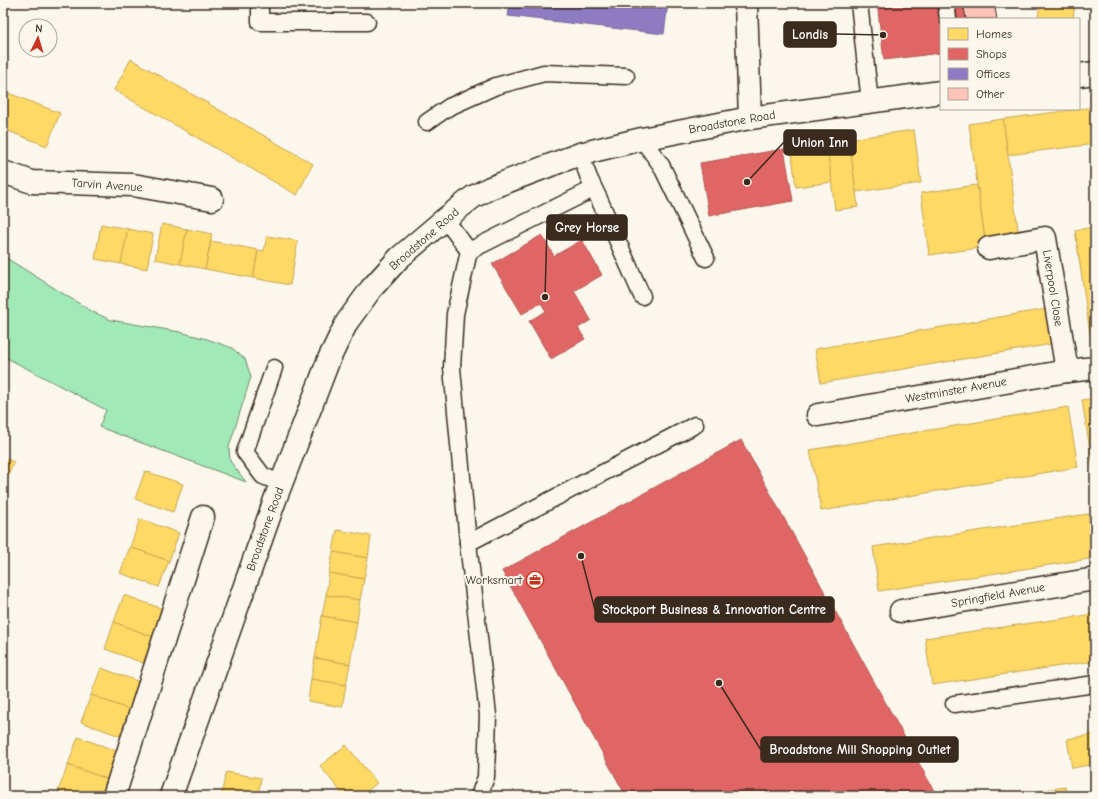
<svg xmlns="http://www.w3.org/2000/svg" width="1098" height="799" font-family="'Comic Neue',sans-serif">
<rect width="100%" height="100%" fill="#fbf7ec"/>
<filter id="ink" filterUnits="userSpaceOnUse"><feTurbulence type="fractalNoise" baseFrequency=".025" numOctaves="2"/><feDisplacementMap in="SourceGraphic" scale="8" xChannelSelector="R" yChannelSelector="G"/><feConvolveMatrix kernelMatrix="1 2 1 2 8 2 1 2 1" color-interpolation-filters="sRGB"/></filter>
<g filter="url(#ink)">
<polygon fill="#a1e9b7" stroke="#6e8a6a" points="3,256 91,311 111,320 180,332 207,339 232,348 245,359 251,377 229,447 230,461 246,482 99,427 106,410 3,356"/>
<g fill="#ffd966" stroke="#c4a450">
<polygon points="1040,3 1075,3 1073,19 1038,19"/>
<polygon points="131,59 313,164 297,195 114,90"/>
<polygon points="3,91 60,113 47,146 3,129"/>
<polygon points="1095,107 1095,144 1008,155 1003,119"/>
<polygon points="1003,119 1019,237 985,242 969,124"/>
<polygon points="914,130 921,183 856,192 849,139"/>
<polygon points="849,139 858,207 835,210 826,142"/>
<polygon points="826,142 832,182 796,187 791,147"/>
<polygon points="977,185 986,247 929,255 921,193"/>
<polygon points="101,224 128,229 121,264 95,259"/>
<polygon points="162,224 187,229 180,264 155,259"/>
<polygon points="1095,227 1095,333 1090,334 1075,230"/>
<polygon points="128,229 153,234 147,269 121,264"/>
<polygon points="187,229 212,234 205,269 180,264"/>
<polygon points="267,236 298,241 290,285 253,278 258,250 264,251"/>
<polygon points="211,241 258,250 253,278 205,269"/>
<polygon points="1046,309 1052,344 821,383 815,349"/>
<polygon points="1095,398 1095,480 1082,400"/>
<polygon points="1068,407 1078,467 821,511 810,450"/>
<polygon points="3,457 14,462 3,488"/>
<polygon points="145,471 183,484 173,512 135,499"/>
<polygon points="1088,514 1095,558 879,591 873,547"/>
<polygon points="140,519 179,533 169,561 130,547"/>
<polygon points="337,530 371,536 368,558 333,552"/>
<polygon points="130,547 169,561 159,587 120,573"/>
<polygon points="333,552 368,558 364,579 329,573"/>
<polygon points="329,573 364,579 360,600 326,595"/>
<polygon points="124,595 163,609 153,637 114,622"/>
<polygon points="326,595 360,600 357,622 322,616"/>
<polygon points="1095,614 1095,661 932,685 925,638"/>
<polygon points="322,616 357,622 350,664 315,658"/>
<polygon points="114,622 153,637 143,663 105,649"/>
<polygon points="315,658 350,664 346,685 311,679"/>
<polygon points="101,668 140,682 130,710 91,695"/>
<polygon points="311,679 346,685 342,707 308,701"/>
<polygon points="91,695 130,710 120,736 81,722"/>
<polygon points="1095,734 1095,764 1072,768 1067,739"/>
<polygon points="78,737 117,751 107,779 68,765"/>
<polygon points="346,745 377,783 361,796 344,796 320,766"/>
<polygon points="68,765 107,779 101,796 71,796 58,791"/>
<polygon points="226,772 261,778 258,796 221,796"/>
<polygon points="1065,787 1066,796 1039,796 1038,791"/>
</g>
<g fill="#e06666" stroke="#ae5450">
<polygon points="877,3 969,3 971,19 941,19 941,53 884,60"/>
<polygon points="784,149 793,201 709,216 700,163"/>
<polygon points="542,235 554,256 582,240 602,275 574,291 591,320 578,328 585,339 551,359 529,321 546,311 541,303 522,314 492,264"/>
<polygon points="741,440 937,796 626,796 502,571"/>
</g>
<polygon fill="#8e7cc3" stroke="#756392" points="510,3 668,3 664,34 508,16"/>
<polygon fill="#ffc4b8" stroke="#3b2a1e" points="963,3 994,3 997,19 966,19"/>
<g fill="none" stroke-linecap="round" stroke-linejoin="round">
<defs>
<g id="lane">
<polyline points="260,3 260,22 367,22"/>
<polyline points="859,3 870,102"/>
<polyline points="946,3 948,19"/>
<polyline points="427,122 449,107 496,86 544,73 626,76"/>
<polyline points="642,139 661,165 706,258"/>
<polyline points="580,154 589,178 599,199 642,296"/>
<polyline points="445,219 469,251 455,314 452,368 468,543 488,715 486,777 479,796"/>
<polyline points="469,251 593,189"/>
<polyline points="274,368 245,452 263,476 281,483"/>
<polyline points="468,543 695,425"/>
<polyline points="954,704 1095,684"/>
</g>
<g id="street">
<polyline points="746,3 750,118"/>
<polyline points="3,172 32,182 133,185 212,199"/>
<polyline points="989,248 1045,238 1067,371"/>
<polyline points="818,415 1067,371 1095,368"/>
<polyline points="901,611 1095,579"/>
<polyline points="114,796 203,517"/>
</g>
<g id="secondary">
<polyline points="1079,75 1095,73"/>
<polyline points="171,796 276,497 329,359 347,322 371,289 399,258 445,219 473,197 490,188 580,154 642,139 750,118 941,92"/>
</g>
</defs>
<use href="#lane" stroke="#3b2a1e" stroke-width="19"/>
<use href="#street" stroke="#3b2a1e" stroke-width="25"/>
<use href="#secondary" stroke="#3b2a1e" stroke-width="25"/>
<use href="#lane" stroke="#fbf7ec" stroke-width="16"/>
<use href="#street" stroke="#fbf7ec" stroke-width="22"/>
<use href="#secondary" stroke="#fbf7ec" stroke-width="22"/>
</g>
</g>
<defs>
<symbol id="office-ring" viewBox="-11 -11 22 22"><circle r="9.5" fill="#fbf7ec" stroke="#c8321e" stroke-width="1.5"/><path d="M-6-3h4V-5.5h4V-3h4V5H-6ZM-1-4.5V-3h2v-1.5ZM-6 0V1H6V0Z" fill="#c8321e"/></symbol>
</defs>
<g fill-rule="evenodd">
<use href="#office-ring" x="525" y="570" width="20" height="20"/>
</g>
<g text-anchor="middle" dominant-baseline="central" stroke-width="4" stroke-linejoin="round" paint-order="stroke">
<g font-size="12" fill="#3b2a1e" stroke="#fbf7ec">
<text transform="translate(732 122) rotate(-10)">Broadstone Road</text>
<text transform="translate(107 185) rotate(4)">Tarvin Avenue</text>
<text transform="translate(424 239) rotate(-41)">Broadstone Road</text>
<text transform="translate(1053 288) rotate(81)">Liverpool Close</text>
<text transform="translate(956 390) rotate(-10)">Westminster Avenue</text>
<text transform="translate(265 529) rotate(-70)">Broadstone Road</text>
<text transform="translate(998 595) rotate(-10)">Springfield Avenue</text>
</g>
<g font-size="12" fill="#3b2a1e" stroke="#fbf7ec" text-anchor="end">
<text x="522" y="580">Worksmart</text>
</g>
</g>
<path fill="none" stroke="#3b2a1e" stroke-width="1.5" d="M883 35L836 34M747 182L784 142M545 297L547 228M581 556L595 610M719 683L761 750"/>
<g fill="#3b2a1e" stroke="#fbf7ec" stroke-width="1.5">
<circle cx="883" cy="35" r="4"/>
<circle cx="747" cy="182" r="4"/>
<circle cx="545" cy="297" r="4"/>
<circle cx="581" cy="556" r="4"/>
<circle cx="719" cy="683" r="4"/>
</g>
<g fill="#3b2a1e" stroke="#3b2a1e" stroke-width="1.5">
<rect x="784" y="22" width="52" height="25" rx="4"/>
<rect x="784" y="130" width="72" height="25" rx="4"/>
<rect x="547" y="215" width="80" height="25" rx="4"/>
<rect x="595" y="597" width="239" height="25" rx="4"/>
<rect x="761" y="737" width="197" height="25" rx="4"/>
</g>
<g font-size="13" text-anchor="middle" font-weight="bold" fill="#fff">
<text x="810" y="39">Londis</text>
<text x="820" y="147">Union Inn</text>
<text x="587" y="232">Grey Horse</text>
<text x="714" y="614">Stockport Business &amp; Innovation Centre</text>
<text x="860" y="754">Broadstone Mill Shopping Outlet</text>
</g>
<rect width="1098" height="799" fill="none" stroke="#fbf7ec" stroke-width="16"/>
<rect x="8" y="8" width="1082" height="783" fill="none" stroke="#3b2a1e" stroke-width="1.5" filter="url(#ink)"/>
<rect x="940" y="18" width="140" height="92" fill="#fbf7ec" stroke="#aea59a"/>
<rect x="948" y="28" width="20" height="12" fill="#ffd966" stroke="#aea59a"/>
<text x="976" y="38" font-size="12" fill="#3b2a1e">Homes</text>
<rect x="948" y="48" width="20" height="12" fill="#e06666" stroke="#aea59a"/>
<text x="976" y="58" font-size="12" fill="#3b2a1e">Shops</text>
<rect x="948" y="68" width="20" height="12" fill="#8e7cc3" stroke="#aea59a"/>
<text x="976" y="78" font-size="12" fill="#3b2a1e">Offices</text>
<rect x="948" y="88" width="20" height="12" fill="#ffc4b8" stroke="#aea59a"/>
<text x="976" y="98" font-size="12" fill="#3b2a1e">Other</text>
<g transform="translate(38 38) rotate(5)"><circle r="19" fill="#fbf7ec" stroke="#aea59a"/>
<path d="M0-3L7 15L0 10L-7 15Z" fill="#c8321e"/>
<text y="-6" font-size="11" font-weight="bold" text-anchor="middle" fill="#3b2a1e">N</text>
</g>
</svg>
